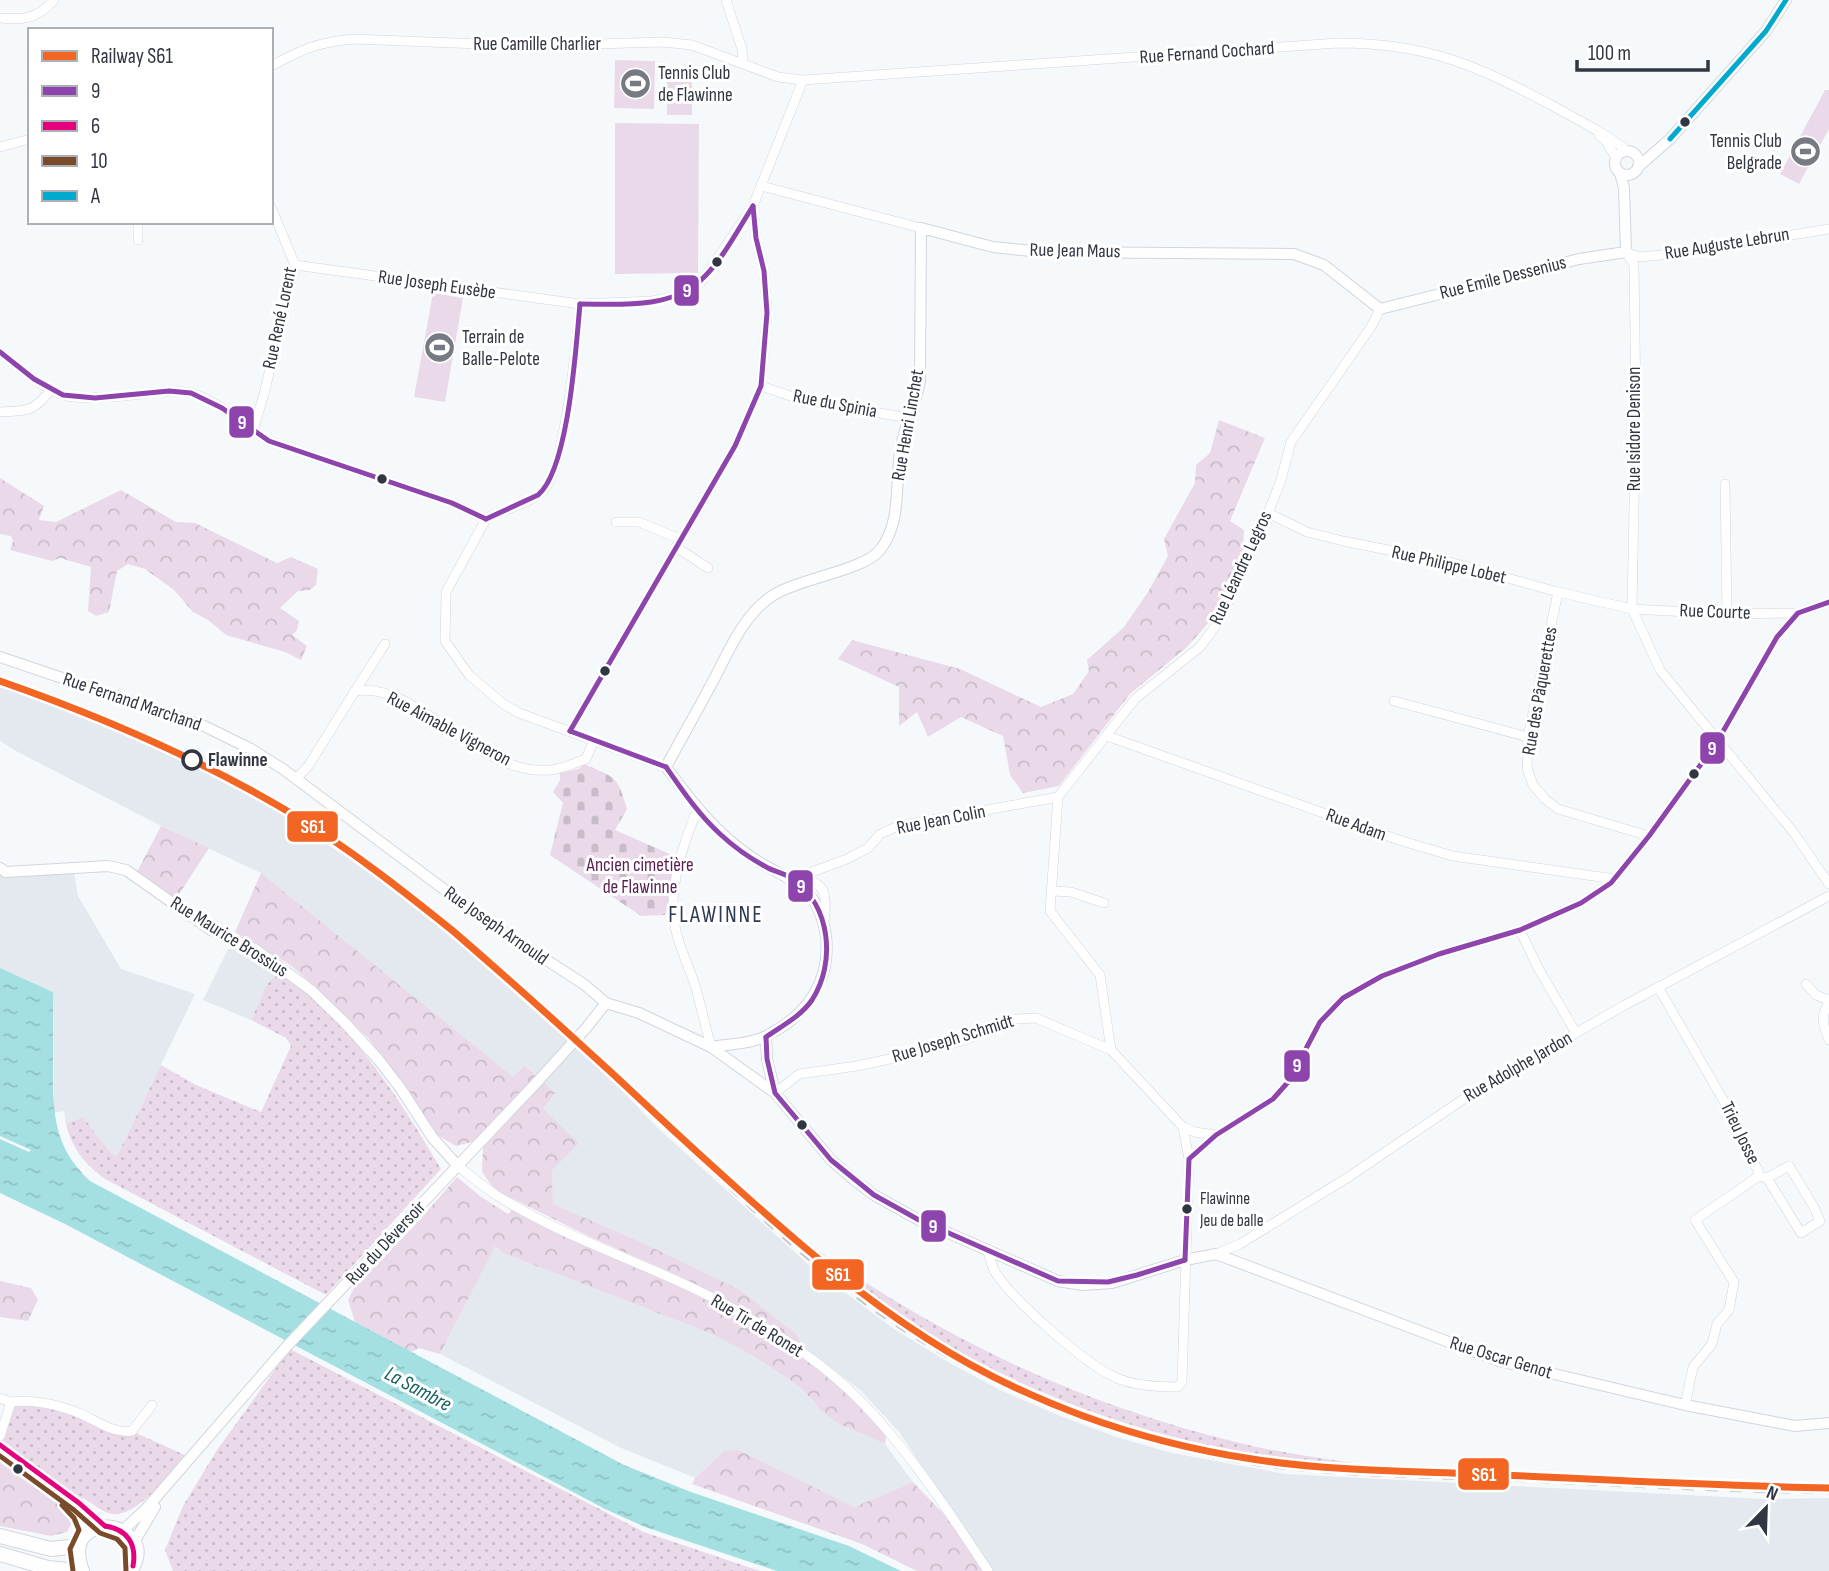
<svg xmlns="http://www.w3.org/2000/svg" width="1829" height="1571" font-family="'Sofia Sans Condensed',sans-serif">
<defs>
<pattern id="grass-dots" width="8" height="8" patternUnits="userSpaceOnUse" patternTransform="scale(1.75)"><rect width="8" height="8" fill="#eadae9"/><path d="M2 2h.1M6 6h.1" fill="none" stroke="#c9bcc9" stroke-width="1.8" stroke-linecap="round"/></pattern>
<pattern id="forest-crowns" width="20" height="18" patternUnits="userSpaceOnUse" patternTransform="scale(1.75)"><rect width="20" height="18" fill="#eadae9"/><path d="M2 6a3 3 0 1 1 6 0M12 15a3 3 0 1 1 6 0" fill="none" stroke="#c9bcc9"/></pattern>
<pattern id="cemetery-stones" width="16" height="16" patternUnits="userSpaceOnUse" patternTransform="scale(1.75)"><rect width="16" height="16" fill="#eadae9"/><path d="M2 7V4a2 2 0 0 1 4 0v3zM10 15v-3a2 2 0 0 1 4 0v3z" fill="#c9bcc9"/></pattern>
<pattern id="water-ripples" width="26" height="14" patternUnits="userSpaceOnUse" patternTransform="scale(1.75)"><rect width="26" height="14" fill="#a4e0e1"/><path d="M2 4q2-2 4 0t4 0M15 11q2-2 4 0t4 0" fill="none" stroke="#8ec1c2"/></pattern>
</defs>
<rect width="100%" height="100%" fill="#f6f9fc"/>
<g fill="#e4e9ef">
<polygon points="0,686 50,702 168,751 271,807 362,867 448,933 608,1076 661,1131 810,1266 894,1329 948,1362 1002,1391 1058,1415 1116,1437 1172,1453 1285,1474 1764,1499 1829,1498 1829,1571 992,1571 899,1432 860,1390 803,1347 797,1335 643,1243 553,1204 552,1170 543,1109 555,1093 526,1065 513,1078 261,873 161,826 16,751 0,741"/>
<polygon points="74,871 78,896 121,969 195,994 117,1156 111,1153 83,1117 66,1124 64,1111 54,1113 53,992 0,968 0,873"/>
<polygon points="233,946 241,947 278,972 266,986 251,1020 203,1000 227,951"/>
<polygon points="495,1245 503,1253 712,1334 753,1356 793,1382 813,1400 820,1410 837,1423 885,1444 913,1482 854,1507 724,1451 695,1478 619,1447 440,1354"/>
</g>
<g fill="url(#grass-dots)">
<path d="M 278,972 C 294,985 313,997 328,1012 C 374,1059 408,1113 441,1169 L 326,1295 L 105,1179 C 85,1164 72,1149 66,1124 L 83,1117 L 111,1153 L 117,1156 L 161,1065 L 196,1085 L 261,1112 L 291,1046 L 286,1038 L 251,1020 L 266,986 Z"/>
<path d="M 796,1235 C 934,1335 1079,1405 1244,1444 C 1282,1453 1321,1458 1359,1464 C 1179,1457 1007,1395 861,1289 C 839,1273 818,1253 796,1235 Z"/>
<polygon points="290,1349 644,1532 760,1571 173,1571 165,1550 183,1506 217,1450"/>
<path d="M 11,1402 L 53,1406 L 110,1428 L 132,1431 L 187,1456 C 171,1473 137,1517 113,1514 C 102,1513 93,1503 83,1498 L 79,1503 L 0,1445 L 0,1436 Z"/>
</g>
<g fill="url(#forest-crowns)">
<polygon points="1219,420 1265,438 1230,521 1244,530 1242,562 1211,620 1187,647 1130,694 1059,786 1023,793 1010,775 1003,736 961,717 928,737 917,712 899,726 899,687 838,659 852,640 960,669 1041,707 1073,694 1089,671 1087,660 1124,627 1148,592 1168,556 1164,539 1195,483 1196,465 1210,453"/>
<polygon points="0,478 44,506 39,520 56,522 121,490 176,522 195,523 277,563 291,557 318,569 316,585 310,590 298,591 280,608 299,621 297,630 292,635 307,646 301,660 285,652 226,635 208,620 193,612 174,590 145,569 128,564 117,571 109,612 96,616 88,611 91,567 60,558 52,561 10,550 13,541 11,536 0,534"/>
<polygon points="161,826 209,848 176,899 137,872"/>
<polygon points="261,873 513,1077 525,1065 536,1075 476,1141 456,1146 437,1135 369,1039 316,987 290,965 235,932"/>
<polygon points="544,1082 555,1093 543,1109 579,1143 552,1170 553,1204 643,1243 740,1290 797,1335 803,1347 755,1316 679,1276 590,1237 495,1190 482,1172 483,1147"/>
<polygon points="457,1177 480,1196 508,1214 516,1206 750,1320 836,1378 887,1432 885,1444 837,1423 820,1410 813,1400 793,1382 753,1356 712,1334 503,1253 495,1246 440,1354 419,1348 411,1352 355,1322 348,1300 355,1286 415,1225"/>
<polygon points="0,1281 31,1288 38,1300 28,1321 0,1317"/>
<polygon points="738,1450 854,1507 913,1482 964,1535 988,1571 917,1571 862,1544 692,1484 695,1478 724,1451"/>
<polygon points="0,1453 46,1484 68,1505 72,1522 67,1532 51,1536 0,1526"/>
</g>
<path fill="url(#cemetery-stones)" d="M 584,764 C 616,778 617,775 627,809 L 615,830 L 681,859 L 665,915 L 641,916 L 550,855 L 563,803 L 553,792 L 560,780 L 560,773 L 578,769 Z"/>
<g fill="#eadae9">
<polygon points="615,60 655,61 654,109 614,108"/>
<rect x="667" y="79" width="25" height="36"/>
<polygon points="1825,90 1829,90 1829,129 1799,184 1780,174"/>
<polygon points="615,123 699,124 698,273 615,274"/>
<polygon points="433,293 463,298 445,402 414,397"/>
</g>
<path fill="url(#water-ripples)" d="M 0,968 L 53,992 C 53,1015 53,1039 53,1062 C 53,1110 52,1146 90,1181 L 624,1465 L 691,1492 L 849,1546 L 901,1571 L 777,1571 L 645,1527 L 605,1509 L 65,1224 L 0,1193 L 0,1139 L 29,1152 L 31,1150 L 0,1136 Z"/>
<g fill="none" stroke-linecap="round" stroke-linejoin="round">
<defs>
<g id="minor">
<polyline points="726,0 742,49 743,64"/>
<path d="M 0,18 C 25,20 37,19 54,0"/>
<path d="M 271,66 C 303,49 318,42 354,39 L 531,46 L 663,42 L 692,45 L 778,77 L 803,80 L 1338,43 C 1427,43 1476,65 1553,106 C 1578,120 1605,133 1627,151"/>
<polyline points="1599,135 1606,141 1616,158"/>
<polyline points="0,147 30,139"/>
<polyline points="762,186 921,228"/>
<polyline points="138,222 138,240"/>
<polyline points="1626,252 1634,265 1636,405 1632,609 1660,670 1794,833 1829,884"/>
<polyline points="1626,252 1639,257 1672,254 1829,229"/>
<polyline points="295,265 580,304 653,301 671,297 698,285 704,278 753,206 803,80"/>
<path d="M 0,352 C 21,368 46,394 73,397 C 92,399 113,397 132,395 C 150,393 173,389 191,393 C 220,401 244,426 269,441 L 452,503 L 486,519"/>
<polyline points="761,386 802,400 909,418"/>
<path d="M 0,412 C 27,411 33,412 51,390"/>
<polyline points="253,431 264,394 295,265 271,207"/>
<polyline points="1725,484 1727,614"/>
<polyline points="1268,513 1307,532 1343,541 1453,563 1558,592 1632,609 1727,614 1798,613"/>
<polyline points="486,519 446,592 445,641 469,675 502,703 519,713 666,767"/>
<path d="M 486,519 C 503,509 530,504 544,490 C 565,467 577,339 580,304"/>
<polyline points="616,522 639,522 680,539"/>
<polyline points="676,547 708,568"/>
<polyline points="1558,592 1528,737 1527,768 1533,785 1545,799 1558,809 1649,836"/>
<polyline points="355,691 385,644"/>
<polyline points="1394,701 1528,737"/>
<polyline points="570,731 735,446 761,386 767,313 764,271 756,238 753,206"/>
<polyline points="1107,736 1402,841 1453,856 1615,879"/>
<path d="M 296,779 L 309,765 L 355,691 C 419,681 478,777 550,770 C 563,769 574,763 586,759 L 594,740"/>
<polyline points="1058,797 1135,699 1200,647 1220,620 1268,513 1281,480 1291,442 1371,327 1380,309"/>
<polyline points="1058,797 1050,911 1100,975 1111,1050"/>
<path d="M 697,810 C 685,840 672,877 673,910 C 674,938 688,963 696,988 C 701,1008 706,1027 711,1047"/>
<polyline points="793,879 847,859 868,848 880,834 898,826 1058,797"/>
<path d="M 798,879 C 828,880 827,898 824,922"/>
<polyline points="1053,891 1071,892 1104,903"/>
<polyline points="1520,930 1537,966 1576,1033"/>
<polyline points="1806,984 1816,995 1829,1000"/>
<polyline points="1658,987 1736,1122 1741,1142 1758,1170 1759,1176 1695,1220 1734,1282 1729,1310 1717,1324 1712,1344 1693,1367 1685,1405"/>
<path d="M 1829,1003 C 1820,1015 1823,1026 1829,1040"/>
<polyline points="775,1093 799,1074 857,1066 908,1055 965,1040 1015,1019 1036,1018 1111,1050 1183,1127 1195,1132 1216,1135"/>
<polyline points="1189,1159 1216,1135 1273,1099 1289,1081 1320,1022 1343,998 1382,976 1439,954 1520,930 1581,903 1611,883 1649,836 1717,742 1777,637 1798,613 1829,602"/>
<path d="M 458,1166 C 470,1176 483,1186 496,1195 C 562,1237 638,1260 707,1295 C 752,1318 799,1346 837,1379 C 895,1429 946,1507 988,1571"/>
<polyline points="1759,1176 1767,1178 1801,1233 1820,1221 1814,1207 1789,1166 1767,1178"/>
<path d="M 988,1252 C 990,1258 992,1267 995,1272 C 1012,1299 1089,1368 1119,1379 C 1137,1386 1159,1387 1178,1387 L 1182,1382 L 1189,1159 L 1183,1127"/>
<polyline points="1216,1254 1240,1244 1347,1178 1477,1090 1623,1006 1829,896"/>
<polyline points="0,1398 11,1402"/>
<path d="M 0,1436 L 11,1402 C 33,1399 60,1405 81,1414 C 97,1421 114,1434 132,1431 L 152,1405"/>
<polyline points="0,1445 79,1503 105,1526"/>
<polyline points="70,1500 81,1513 89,1531"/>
</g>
<g id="tertiary">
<circle cx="1627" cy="163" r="12"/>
<polyline points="1638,167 1670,139 1766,31 1786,0"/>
<polyline points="0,657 204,726 251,749 283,769 485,920 585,985 606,1003 639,1013 711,1047 775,1093 831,1160 853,1179 874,1195 919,1220 1058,1281 1082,1285 1112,1283 1185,1260 1216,1254 1499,1361 1685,1405 1795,1426 1829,1423"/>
<polyline points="0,868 6,872 108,866 126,870 211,930 255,949 311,990 344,1022 378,1059 401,1089 432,1137 458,1166"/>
<polyline points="766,1037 767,1059 775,1093"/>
<path d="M 711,1047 C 729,1044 752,1044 768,1035 C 807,1015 831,981 826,936 C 824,923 820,908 811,897 C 795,877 770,871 750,856 C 715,832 691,801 666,767 C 681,739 697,711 712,683 C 728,653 743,615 772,596 C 799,578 863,571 880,550 C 903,521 894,481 901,447 C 905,424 916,404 920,381 L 921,228 L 993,247 L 1041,252 L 1294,254 L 1324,265 L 1380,309 L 1579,259 L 1626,252 L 1624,188 L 1620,173"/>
<polyline points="122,1531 145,1510 287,1346 539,1080 587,1027 606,1003"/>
<polyline points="133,1544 155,1507"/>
</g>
<g id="primary">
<polyline points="0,1536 51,1549 79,1546"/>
<polyline points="0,1554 48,1568 79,1571"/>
<path d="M 82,1571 C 57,1504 163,1522 130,1571"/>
</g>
</defs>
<use href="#minor" stroke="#d1d5dc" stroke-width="10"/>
<use href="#tertiary" stroke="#d1d5dc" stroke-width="12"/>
<use href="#primary" stroke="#d1d5dc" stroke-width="16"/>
<use href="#minor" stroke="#fefeff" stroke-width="9"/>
<use href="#tertiary" stroke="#fefeff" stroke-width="10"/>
<use href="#primary" stroke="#fefeff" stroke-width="14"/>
<path stroke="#c4c5c6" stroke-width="2.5" stroke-dasharray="12 12" stroke-linecap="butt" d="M 609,1071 C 701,1160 790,1255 897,1326 C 1013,1403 1150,1454 1288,1469 C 1367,1477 1446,1478 1525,1481 C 1626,1486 1728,1492 1829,1493"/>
<defs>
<g id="bus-1">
<path d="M 580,304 C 619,304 669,309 700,281 C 722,261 737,231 753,206"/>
<polyline points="0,352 34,379 63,395 95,398 169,391 191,393 222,408 269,441 452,503 486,519"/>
<path d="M 486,519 L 538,495 C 569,469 576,345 580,304"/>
<polyline points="570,731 735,446 761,386 767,313 764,271 756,238 753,206"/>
<polyline points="570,731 666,767"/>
<path d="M 666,767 C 682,790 699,815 720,834 C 734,847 751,859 768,868 C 776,872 786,874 793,879 C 831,906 836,963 812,1000 C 801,1016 782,1026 766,1037"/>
<polyline points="766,1037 767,1059 775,1093 831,1160 874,1195 919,1220 1058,1281 1108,1282 1137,1275 1185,1260"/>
<polyline points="1185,1260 1189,1159 1216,1135 1273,1099 1289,1081 1320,1022 1343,998 1382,976 1439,954 1520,930 1581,903 1611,883 1649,836 1717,742 1777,637 1798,613 1829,602"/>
</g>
<g id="bus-2">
<polyline points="0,1445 79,1503 105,1526"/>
<path d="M 105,1526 C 127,1529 137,1544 133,1566"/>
</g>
<g id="bus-3">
<polyline points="0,1456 74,1510 100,1533 117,1539 125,1548 126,1571"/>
<polyline points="62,1505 74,1518 79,1530 70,1549 73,1571"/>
</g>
<polyline id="bus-4" points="1670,139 1766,31 1786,0"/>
</defs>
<use href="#bus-1" stroke="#fff" stroke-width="10"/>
<use href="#bus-2" stroke="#fff" stroke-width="10"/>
<use href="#bus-3" stroke="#fff" stroke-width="10"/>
<use href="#bus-4" stroke="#fff" stroke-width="10"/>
<use href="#bus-1" stroke="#8e44ad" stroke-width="5"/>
<use href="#bus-2" stroke="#e5007d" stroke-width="5"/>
<use href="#bus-3" stroke="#7a4b2a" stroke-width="5"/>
<use href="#bus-4" stroke="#00a9ce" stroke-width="5"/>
<defs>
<path id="rail-1" d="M 0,681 C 103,717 201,759 294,815 C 350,849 402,890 453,931 C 528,996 601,1062 673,1130 C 753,1203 834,1279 926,1338 C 1023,1401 1138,1442 1252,1459 C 1335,1472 1419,1471 1502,1475 C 1611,1480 1720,1486 1829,1488"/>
</defs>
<use href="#rail-1" stroke="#fff" stroke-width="12"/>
<use href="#rail-1" stroke="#f26522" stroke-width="7"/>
</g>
<defs>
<symbol id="stadium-disc" viewBox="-11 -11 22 22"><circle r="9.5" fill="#757a83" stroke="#fff"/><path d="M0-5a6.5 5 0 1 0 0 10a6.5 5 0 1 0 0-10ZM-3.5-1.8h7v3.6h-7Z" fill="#fff"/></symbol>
</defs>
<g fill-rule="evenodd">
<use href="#stadium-disc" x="618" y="66" width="35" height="35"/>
<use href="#stadium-disc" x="1788" y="134" width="35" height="35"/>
<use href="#stadium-disc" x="422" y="330" width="35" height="35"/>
</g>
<g fill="#303642" stroke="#fff" stroke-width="2.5">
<circle cx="1685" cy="122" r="6"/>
<circle cx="717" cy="262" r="6"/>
<circle cx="382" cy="479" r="6"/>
<circle cx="605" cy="671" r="6"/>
<circle cx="1694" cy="774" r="6"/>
<circle cx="802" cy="1125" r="6"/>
<circle cx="1187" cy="1209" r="6"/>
<circle cx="18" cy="1469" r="6"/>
</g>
<circle fill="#fff" stroke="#303642" stroke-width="3.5" cx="192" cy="760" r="9"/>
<g text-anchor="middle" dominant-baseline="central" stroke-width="6" stroke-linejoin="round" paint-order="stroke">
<g font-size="17" fill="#303642" stroke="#fff" text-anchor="start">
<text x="1200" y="1199">Flawinne<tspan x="1200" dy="22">Jeu de balle</tspan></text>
</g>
<g font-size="19" fill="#303642" stroke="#fff">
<text x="537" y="44">Rue Camille Charlier</text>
<text transform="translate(1207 53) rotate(-4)">Rue Fernand Cochard</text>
<text transform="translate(1727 244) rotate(-9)">Rue Auguste Lebrun</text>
<text transform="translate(1075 251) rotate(1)">Rue Jean Maus</text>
<text transform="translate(1503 278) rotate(-14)">Rue Emile Dessenius</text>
<text transform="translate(437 285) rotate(8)">Rue Joseph Eusèbe</text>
<text transform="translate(280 318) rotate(-78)">Rue René Lorent</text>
<text transform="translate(835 404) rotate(11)">Rue du Spinia</text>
<text transform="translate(908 425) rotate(-80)">Rue Henri Linchet</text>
<text transform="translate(1634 429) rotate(-90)">Rue Isidore Denison</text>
<text transform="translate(1449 565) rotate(13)">Rue Philippe Lobet</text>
<text transform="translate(1241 568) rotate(-65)">Rue Léandre Legros</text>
<text transform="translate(1715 612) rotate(2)">Rue Courte</text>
<text transform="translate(1540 691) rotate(-80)">Rue des Pâquerettes</text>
<text transform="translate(132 702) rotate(19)">Rue Fernand Marchand</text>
<text transform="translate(449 729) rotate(28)">Rue Aimable Vigneron</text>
<text transform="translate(941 820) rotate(-11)">Rue Jean Colin</text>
<text transform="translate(1356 825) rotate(20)">Rue Adam</text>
<text transform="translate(496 926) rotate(35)">Rue Joseph Arnould</text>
<text transform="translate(229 937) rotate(32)">Rue Maurice Brossius</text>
<text transform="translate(953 1039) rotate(-17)">Rue Joseph Schmidt</text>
<text transform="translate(1518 1067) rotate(-30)">Rue Adolphe Jardon</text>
<text transform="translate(1740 1133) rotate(64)">Trieu Josse</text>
<text transform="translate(386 1243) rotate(-47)">Rue du Déversoir</text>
<text transform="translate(757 1326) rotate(31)">Rue Tir de Ronet</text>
<text transform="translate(1501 1358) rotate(17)">Rue Oscar Genot</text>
</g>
<g font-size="19" fill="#303642" stroke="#fff" text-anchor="start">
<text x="658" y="73">Tennis Club<tspan x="658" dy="22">de Flawinne</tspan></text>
<text x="1782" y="141" text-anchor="end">Tennis Club<tspan x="1782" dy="22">Belgrade</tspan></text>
<text x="462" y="337">Terrain de<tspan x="462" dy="22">Balle-Pelote</tspan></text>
</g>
<g font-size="19" font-weight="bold" fill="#303642" stroke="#fff" text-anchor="start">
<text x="208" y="760">Flawinne</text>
</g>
<g font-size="19" fill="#591d52" stroke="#fff">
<text x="640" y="865">Ancien cimetière<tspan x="640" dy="22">de Flawinne</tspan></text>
</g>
<g font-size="21" font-style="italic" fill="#186060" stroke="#fff">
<text transform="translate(418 1389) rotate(28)">La Sambre</text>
</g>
<g font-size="23" letter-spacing="2" fill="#2d3952" stroke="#fff">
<text x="716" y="915">FLAWINNE</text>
</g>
</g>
<g stroke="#fff" stroke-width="2.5">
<rect x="673" y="274" width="27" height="33" rx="7" fill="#8e44ad"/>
<rect x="228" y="405" width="27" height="34" rx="7" fill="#8e44ad"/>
<rect x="1699" y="731" width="27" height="34" rx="7" fill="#8e44ad"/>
<rect x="286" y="810" width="53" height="33" rx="7" fill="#f26522"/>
<rect x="787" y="869" width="27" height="34" rx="7" fill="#8e44ad"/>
<rect x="1283" y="1049" width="28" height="34" rx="7" fill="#8e44ad"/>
<rect x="920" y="1209" width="27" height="34" rx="7" fill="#8e44ad"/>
<rect x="811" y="1258" width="54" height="33" rx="7" fill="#f26522"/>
<rect x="1457" y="1457" width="53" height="34" rx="7" fill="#f26522"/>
</g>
<g font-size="19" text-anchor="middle" font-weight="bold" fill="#fff">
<text x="687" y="297">9</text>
<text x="242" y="429">9</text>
<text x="1712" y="755">9</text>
<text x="313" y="833">S61</text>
<text x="801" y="893">9</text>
<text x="1297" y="1072">9</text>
<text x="933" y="1233">9</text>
<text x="838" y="1281">S61</text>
<text x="1484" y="1481">S61</text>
</g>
<rect x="28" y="28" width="245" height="196" fill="#ffffff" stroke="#acafb3" stroke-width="2"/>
<rect x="42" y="51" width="35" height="10" fill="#f26522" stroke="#acafb3" stroke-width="2"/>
<text x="91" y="63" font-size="21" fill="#303642">Railway S61</text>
<rect x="42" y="86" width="35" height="10" fill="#8e44ad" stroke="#acafb3" stroke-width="2"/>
<text x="91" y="98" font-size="21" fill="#303642">9</text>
<rect x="42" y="121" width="35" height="10" fill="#e5007d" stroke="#acafb3" stroke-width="2"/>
<text x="91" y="133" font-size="21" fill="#303642">6</text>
<rect x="42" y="156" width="35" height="10" fill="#7a4b2a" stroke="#acafb3" stroke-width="2"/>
<text x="91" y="168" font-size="21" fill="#303642">10</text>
<rect x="42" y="191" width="35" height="10" fill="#00a9ce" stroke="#acafb3" stroke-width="2"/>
<text x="91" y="203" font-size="21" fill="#303642">A</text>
<g transform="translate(1766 1508) rotate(23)" stroke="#ffffff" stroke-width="5" paint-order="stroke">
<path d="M0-5L12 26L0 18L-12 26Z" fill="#303642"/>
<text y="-10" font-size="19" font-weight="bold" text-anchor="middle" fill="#303642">N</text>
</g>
<path d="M1577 60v10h131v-10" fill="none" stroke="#303642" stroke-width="3.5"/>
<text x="1588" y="60" font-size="21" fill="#303642" stroke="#ffffff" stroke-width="5" paint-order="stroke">100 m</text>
</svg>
